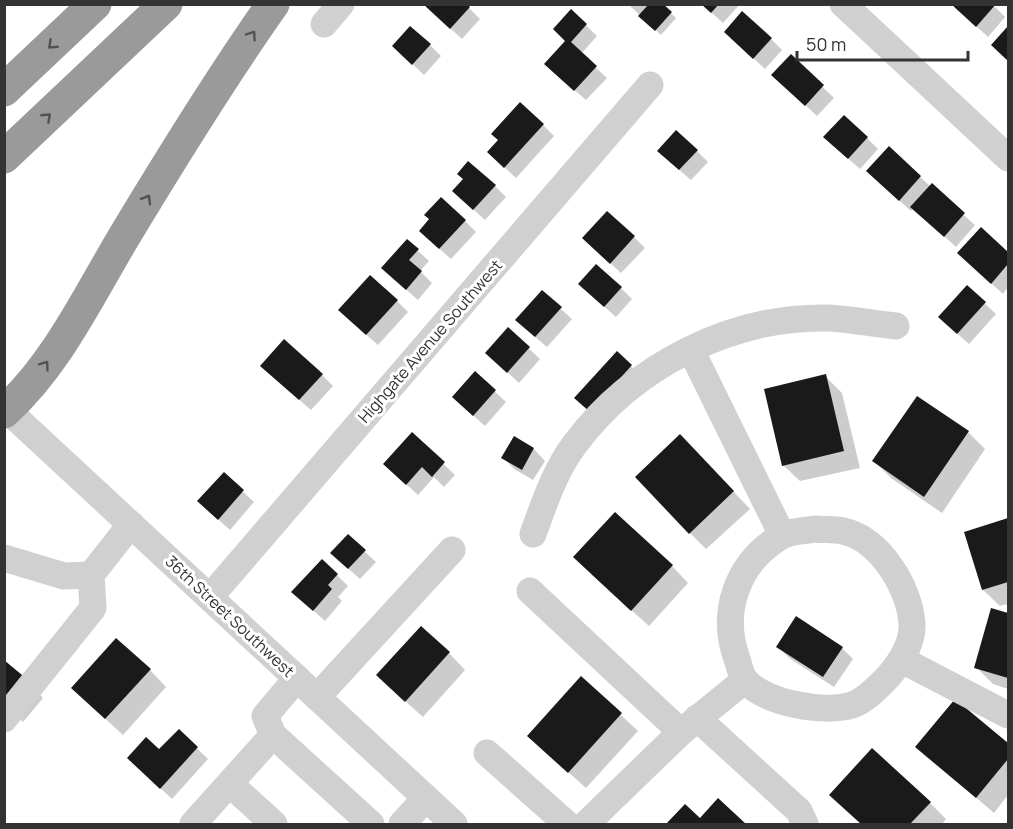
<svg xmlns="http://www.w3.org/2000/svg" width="1013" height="829" font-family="Manrope,sans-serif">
<rect width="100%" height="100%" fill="#fff"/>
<g fill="#0003">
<polygon points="465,4 480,19 462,39 432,12"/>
<polygon points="628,4 661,4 676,18 661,35"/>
<polygon points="702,4 740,4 723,23"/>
<polygon points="952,4 992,4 1005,17 988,37"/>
<polygon points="571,11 597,36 581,54 607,78 586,100 557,75"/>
<polygon points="771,39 782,50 765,69 737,43"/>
<polygon points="430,45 441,56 424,75 405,57"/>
<polygon points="791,56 834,98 817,116 785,86"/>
<polygon points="543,125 554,136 516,178 500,163 499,140"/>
<polygon points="867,138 878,149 860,169 836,148"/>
<polygon points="697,151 708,162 691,180 670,162"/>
<polygon points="920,177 975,225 956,247 913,208 911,211 879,182"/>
<polygon points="495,186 506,197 485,220 465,202"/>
<polygon points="431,219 465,221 476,232 451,259 432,242"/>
<polygon points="981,229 1008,254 1008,287 1003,294 970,264"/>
<polygon points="634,237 645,248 621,273 595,249"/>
<polygon points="407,241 429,261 420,271 432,283 418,300 394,279"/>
<polygon points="967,287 996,314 969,344 951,328"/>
<polygon points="621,288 632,299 616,317 591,295"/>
<polygon points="542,292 572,319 547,347 528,331"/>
<polygon points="397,301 408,312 378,345 351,321"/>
<polygon points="508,329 540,359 519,383 498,364"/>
<polygon points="617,353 642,377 587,409"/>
<polygon points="475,373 506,402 485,426 465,408"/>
<polygon points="322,375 333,386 311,410 273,377"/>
<polygon points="825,376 842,393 860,468 800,481 783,465"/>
<polygon points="917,398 968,432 985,449 942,513 891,478 874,461"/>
<polygon points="412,434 455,475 444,487 434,477 418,495 396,475"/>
<polygon points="514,438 534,449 545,461 533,480 514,469 503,457"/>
<polygon points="697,453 750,509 706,549 690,533"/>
<polygon points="224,474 254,502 230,530 210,512"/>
<polygon points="1008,519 1008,604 1000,606 983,590 965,533"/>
<polygon points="364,551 376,562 360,579 343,564"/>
<polygon points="672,566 688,583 649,626 591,574"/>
<polygon points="337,575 348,586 338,597 342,601 325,621 305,603"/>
<polygon points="992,610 1008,614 1008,689 993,684 976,667"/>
<polygon points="778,646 842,648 853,659 834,687 789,658"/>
<polygon points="449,653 465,670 423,717 395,692"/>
<polygon points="150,670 166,687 123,735 89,704"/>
<polygon points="581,678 638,731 586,788 546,752"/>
<polygon points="27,681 43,698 23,722 4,706"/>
<polygon points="955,701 1008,745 1008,795 994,813 917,747"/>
<polygon points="179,731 208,759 172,799 140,769"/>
<polygon points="831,795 930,803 946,819 942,824 862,824"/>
<polygon points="718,800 744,824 668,824 685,806 700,820"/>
</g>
<g fill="#1a1a1a">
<polygon points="423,4 467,4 470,7 450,29"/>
<polygon points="649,4 663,4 672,12 655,31 638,16"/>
<polygon points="701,4 719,4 711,13"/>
<polygon points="951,4 996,4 976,27"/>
<polygon points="571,9 587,24 571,42 597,66 574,91 544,64 565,41 553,29"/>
<polygon points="742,11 772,38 753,59 724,32"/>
<polygon points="410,26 431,44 412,65 392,46"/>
<polygon points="1008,26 1008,61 991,45"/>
<polygon points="791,54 824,85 805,106 771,75"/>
<polygon points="520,102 544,124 504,168 487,152 498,140 491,134"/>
<polygon points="844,115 868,137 848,159 823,137"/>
<polygon points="676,130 698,150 679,170 657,151"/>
<polygon points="889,146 921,176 899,201 866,171"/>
<polygon points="468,161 496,185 473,210 452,191 463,179 457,174"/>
<polygon points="932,183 965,213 944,237 910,207"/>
<polygon points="441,197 466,220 439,249 419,231 429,219 424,215"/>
<polygon points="607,211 635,236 610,264 582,238"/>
<polygon points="981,227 1008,252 1008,264 991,284 957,253"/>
<polygon points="407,239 419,249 409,260 422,271 406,290 381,268"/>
<polygon points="596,264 622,287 604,307 578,284"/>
<polygon points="370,275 398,300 366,335 338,310"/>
<polygon points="967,285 986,302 957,334 938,317"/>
<polygon points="542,290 562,307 535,337 515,320"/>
<polygon points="508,327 530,347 507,373 485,353"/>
<polygon points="284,339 323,374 299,400 260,366"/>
<polygon points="617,351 632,365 590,412 574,398"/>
<polygon points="475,371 496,390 473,416 452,397"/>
<polygon points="826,374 844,451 782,466 764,389"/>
<polygon points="917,396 969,431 924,497 872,461"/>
<polygon points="412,432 445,462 432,477 422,467 406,485 383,464"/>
<polygon points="680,434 734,491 689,534 635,477"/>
<polygon points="514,436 534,448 522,470 501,458"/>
<polygon points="224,472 244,490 218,520 197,501"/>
<polygon points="615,512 673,565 631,611 573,557"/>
<polygon points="1008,518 1008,582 982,590 964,532"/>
<polygon points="348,534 366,550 348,569 330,553"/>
<polygon points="322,559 338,574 328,585 332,589 313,611 291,592"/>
<polygon points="991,608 1008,613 1008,678 974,668"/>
<polygon points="796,616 843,647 823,677 776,647"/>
<polygon points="421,626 450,652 405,702 376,675"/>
<polygon points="116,638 151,669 105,719 71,688"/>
<polygon points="4,660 28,680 4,707"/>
<polygon points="581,676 622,713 568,773 527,736"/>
<polygon points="955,699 1008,743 1008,759 976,798 915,747"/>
<polygon points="179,729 198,747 160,789 127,758 146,737 159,749"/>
<polygon points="872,748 931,802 910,824 861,824 829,795"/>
<polygon points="718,798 746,824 666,824 685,804 700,818"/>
</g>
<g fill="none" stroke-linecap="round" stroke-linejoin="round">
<g stroke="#d0d0d0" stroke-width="27">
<polyline points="843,4 1008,158"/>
<polyline points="324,24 341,4"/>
<polyline points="691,350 782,535"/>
<polyline points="4,407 454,824"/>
<path d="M 815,529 C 824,530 834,529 843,531 C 880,539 910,588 912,624 C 913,644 900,663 888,677 C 879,686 865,701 852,705 C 825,714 764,703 745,680 C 741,675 739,665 737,659 C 720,612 737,563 780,537 C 789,531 805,531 815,529 Z"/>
<path d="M 533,534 C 544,504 555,470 575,444 C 633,366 731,316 828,318 C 851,319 874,324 896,326"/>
<polyline points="4,558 64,576 91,575"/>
<polyline points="530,591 681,732"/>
<polyline points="210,597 650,85"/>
<polyline points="902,660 1008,715"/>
<polyline points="297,678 265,716 273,735 371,824"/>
<polyline points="317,697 452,550"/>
<polyline points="697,718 799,811 805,824"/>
<polyline points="4,719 93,608 91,575 131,524"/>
<polyline points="487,753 567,824"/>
<polyline points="230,784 274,824"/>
<polyline points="193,824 273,735"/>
<polyline points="402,824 426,798"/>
<polyline points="586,824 681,732 745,680"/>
</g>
<g stroke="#9a9a9a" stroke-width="33">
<polyline points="4,90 95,4"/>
<polyline points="4,157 166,4"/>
<path d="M 4,412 C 57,364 89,295 125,235 C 172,157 220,79 273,4"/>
</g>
</g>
<defs><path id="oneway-chevron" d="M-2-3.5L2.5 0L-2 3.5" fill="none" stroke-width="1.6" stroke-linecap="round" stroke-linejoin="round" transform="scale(1.5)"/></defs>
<g stroke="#525252">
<use href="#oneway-chevron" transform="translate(252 35) rotate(-55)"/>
<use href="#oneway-chevron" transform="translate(52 45) rotate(137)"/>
<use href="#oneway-chevron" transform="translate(47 117) rotate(-43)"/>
<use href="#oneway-chevron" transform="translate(147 199) rotate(-59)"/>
<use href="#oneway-chevron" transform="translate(45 365) rotate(-54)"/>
</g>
<g text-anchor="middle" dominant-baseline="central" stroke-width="6" stroke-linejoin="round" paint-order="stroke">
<g font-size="16" fill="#333" stroke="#fff">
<text transform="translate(430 341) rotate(-49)">Highgate Avenue Southwest</text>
<text transform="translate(230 616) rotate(43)">36th Street Southwest</text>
</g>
</g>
<rect width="1013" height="829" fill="none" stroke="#333333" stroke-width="12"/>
<path d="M797 51v9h171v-9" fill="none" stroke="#333333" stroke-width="3"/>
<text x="806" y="51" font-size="18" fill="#333333" stroke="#ffffff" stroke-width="4.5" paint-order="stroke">50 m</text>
</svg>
